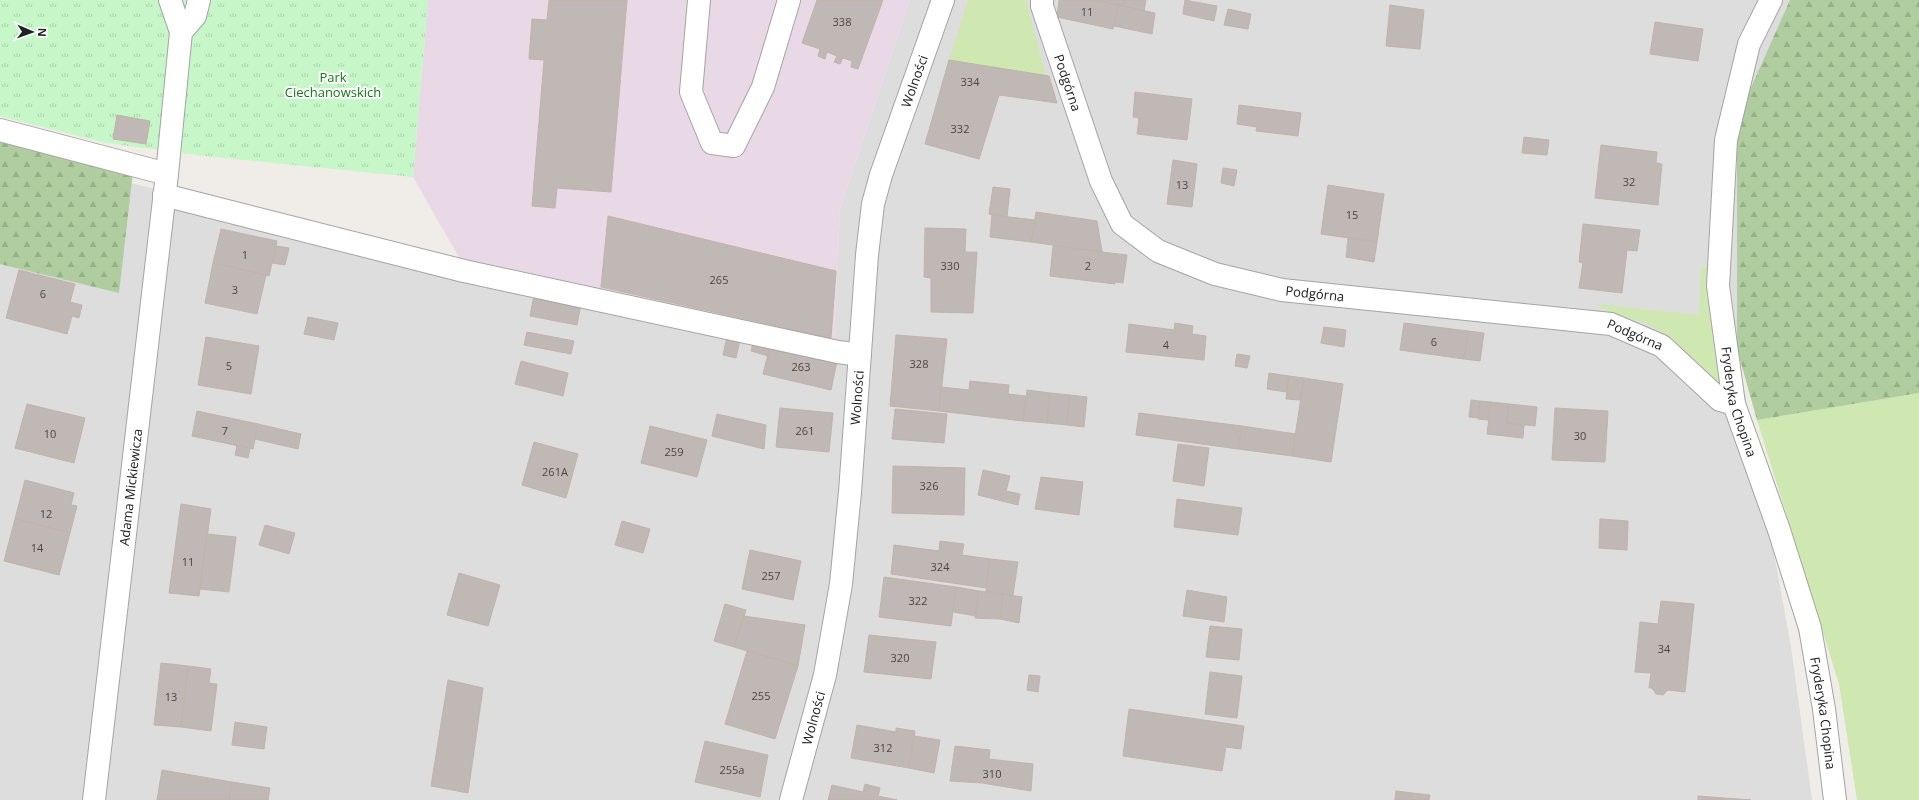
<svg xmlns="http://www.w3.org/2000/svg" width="1919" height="800" font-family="'Open Sans',sans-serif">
<defs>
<pattern id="forest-firs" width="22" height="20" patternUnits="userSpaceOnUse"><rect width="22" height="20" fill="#afcd9e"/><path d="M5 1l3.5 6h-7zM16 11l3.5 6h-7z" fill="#96b088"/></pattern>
<pattern id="park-tufts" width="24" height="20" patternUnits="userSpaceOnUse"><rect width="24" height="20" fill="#c7f7c8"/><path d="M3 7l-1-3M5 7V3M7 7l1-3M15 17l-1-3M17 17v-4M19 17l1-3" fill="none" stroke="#abd3ac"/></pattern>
</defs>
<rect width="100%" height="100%" fill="#f0ece7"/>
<polygon fill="#dedddd" points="910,0 1818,0 1737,349 1791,647 1812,800 0,800 0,148 130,183 834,346 840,208"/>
<polygon fill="#e9d9e7" points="428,0 910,0 840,208 834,346 461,261 413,177"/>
<g fill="#cfe7b0">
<polygon points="968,0 1026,0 1046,76 949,60"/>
<polygon points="1701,267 1709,268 1714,343 1721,381 1709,383 1680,351 1651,325 1604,310 1598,304 1699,315"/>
<polygon points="1919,393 1919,800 1857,800 1839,684 1757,420"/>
</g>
<g fill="url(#forest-firs)">
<polygon points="1790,0 1919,0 1919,393 1757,420 1737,349 1737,119"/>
<polygon points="0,141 133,172 119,293 0,264"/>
</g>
<polygon fill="url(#park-tufts)" points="0,0 428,0 413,177 205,156 105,143 0,116"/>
<g fill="#c0b8b4" stroke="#c1b3aa">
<polygon points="549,0 627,0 611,192 557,188 555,208 532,206 544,60 529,59 532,19 547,20"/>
<polygon points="817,0 883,0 858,69 851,67 852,61 843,58 840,64 834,62 837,56 827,52 825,59 818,56 820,49 802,43"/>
<polygon points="1059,0 1094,0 1118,5 1113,29 1057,17"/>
<polygon points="1094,0 1124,0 1123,6"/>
<polygon points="1124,0 1146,0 1144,11 1123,6"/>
<polygon points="1185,0 1217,6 1214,21 1183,14"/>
<polygon points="1118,5 1155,13 1152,34 1114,26"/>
<polygon points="1390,5 1424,10 1420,49 1386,46"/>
<polygon points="1228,9 1251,14 1248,29 1224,25"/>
<polygon points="1655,22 1703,29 1698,61 1650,54"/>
<polygon points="949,60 1049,76 1057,103 999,95 979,159 925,144"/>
<polygon points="1135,92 1192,99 1187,140 1137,134 1139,118 1133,117"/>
<polygon points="1239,105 1301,113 1298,136 1256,131 1257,127 1237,124"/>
<polygon points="117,115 150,121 146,144 113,139"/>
<polygon points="1524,137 1549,140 1547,155 1522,153"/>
<polygon points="1601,145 1657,152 1656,163 1662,164 1658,205 1595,198"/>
<polygon points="1173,160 1197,164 1192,207 1167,204"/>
<polygon points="1223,168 1237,170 1234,186 1221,183"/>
<polygon points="1328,185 1384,194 1377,242 1321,234"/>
<polygon points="993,187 1010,189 1007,217 989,214"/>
<polygon points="1036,212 1097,221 1102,252 1031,242"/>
<polygon points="992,215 1035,220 1031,242 990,237"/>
<polygon points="608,216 836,271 831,338 601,287"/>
<polygon points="1583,224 1640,230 1637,251 1627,250 1622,293 1579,288 1583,263 1579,262"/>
<polygon points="925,228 966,229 965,252 977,252 973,313 931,312 931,278 924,277"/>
<polygon points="221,229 277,241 269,276 213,263"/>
<polygon points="1348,238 1377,242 1374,262 1346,257"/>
<polygon points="276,246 289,248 285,265 272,263"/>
<polygon points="1053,246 1127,255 1123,283 1115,282 1115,284 1050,276"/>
<polygon points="213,263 266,275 257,314 205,303"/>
<polygon points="19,270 75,284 70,302 82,305 79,318 72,316 67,334 6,318"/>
<polygon points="534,295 581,304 577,325 530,316"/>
<polygon points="308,317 338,323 334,340 304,334"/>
<polygon points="1175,323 1193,326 1192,334 1206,336 1204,360 1126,352 1129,324 1174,330"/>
<polygon points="1404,323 1468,331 1464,359 1400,350"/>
<polygon points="1324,327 1346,330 1344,347 1321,343"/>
<polygon points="1468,331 1484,333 1480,361 1464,359"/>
<polygon points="527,332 574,341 571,354 524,345"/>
<polygon points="728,332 741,335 736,358 723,355"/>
<polygon points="896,335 947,339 939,411 890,406"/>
<polygon points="206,337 259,346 251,394 198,385"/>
<polygon points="754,338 771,342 768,356 751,351"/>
<polygon points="771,342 838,357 831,390 763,374"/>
<polygon points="1237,354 1250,356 1247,368 1235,366"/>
<polygon points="521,361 568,373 563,396 515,384"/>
<polygon points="1269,373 1289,376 1286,392 1267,389"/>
<polygon points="1289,376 1304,378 1300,400 1286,399"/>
<polygon points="1304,378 1343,384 1331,462 1292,456"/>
<polygon points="970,381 1009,385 1008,394 1026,396 1023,421 939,411 941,387 969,390"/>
<polygon points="1027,390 1050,393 1047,423 1023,421"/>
<polygon points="1050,393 1070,395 1067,425 1047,423"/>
<polygon points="1070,395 1087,397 1084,427 1067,425"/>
<polygon points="1471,400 1480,401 1478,418 1469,417"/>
<polygon points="1480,401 1491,402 1488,420 1478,419"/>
<polygon points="1491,402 1509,404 1507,423 1524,425 1523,438 1487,434"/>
<polygon points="27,404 85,418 74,463 15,448"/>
<polygon points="1509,404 1537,407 1535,426 1507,423"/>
<polygon points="780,408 833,413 829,452 776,447"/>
<polygon points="1555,408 1608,411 1605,462 1552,460"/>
<polygon points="895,409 947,414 944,443 892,439"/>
<polygon points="197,411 258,424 253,449 192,436"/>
<polygon points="1139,413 1242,426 1238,449 1136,435"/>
<polygon points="717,414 766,425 764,449 712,436"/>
<polygon points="258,424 301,434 298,449 255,439"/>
<polygon points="650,426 707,440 697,477 641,463"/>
<polygon points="1242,426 1296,434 1292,456 1238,449"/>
<polygon points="534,442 578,454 566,498 522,485"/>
<polygon points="1178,444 1209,448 1204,486 1173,481"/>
<polygon points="237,445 250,448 248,458 235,455"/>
<polygon points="893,466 965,468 964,515 892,513"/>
<polygon points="983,470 1010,476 1006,491 1020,494 1018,505 978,495"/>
<polygon points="1041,477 1083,482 1079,515 1035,509"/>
<polygon points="25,480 74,493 71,505 77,506 70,533 15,519"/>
<polygon points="1177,499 1242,508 1238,535 1174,527"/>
<polygon points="181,504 211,509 199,596 169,593"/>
<polygon points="15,519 70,533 59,575 4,561"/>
<polygon points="1600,519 1628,521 1627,550 1599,548"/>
<polygon points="622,521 650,529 643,553 615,545"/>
<polygon points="265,525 295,533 289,554 259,545"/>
<polygon points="207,534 236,537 229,592 200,589"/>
<polygon points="940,541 964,544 962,555 990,559 986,588 891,574 894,545 939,551"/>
<polygon points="750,550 801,561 793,600 742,589"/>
<polygon points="990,559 1018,562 1013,595 986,591"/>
<polygon points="459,573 500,585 488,626 447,615"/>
<polygon points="884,577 956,587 951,626 879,617"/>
<polygon points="956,587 979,591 976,616 953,612"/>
<polygon points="1187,590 1227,597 1224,622 1183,616"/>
<polygon points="979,591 1003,594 1000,619 975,618"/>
<polygon points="1003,594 1022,597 1019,623 1000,619"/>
<polygon points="1661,601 1694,604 1685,692 1668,690 1663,695 1656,694 1652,688 1649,688 1651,673 1635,672 1640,622 1658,624"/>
<polygon points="725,604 746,610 734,647 714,641"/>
<polygon points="744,616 805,625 798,666 734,647"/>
<polygon points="1210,626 1242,629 1239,660 1206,657"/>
<polygon points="869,635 936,642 931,679 864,672"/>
<polygon points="747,651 798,666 775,739 725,724"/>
<polygon points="161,663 188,666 181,727 154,725"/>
<polygon points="188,666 211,669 209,683 217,684 211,731 181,727"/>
<polygon points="1210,672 1242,676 1237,718 1205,714"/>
<polygon points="1029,675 1040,676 1038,692 1027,690"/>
<polygon points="448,680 483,688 468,793 431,786"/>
<polygon points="1129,709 1244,726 1241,749 1226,747 1222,771 1123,756"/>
<polygon points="235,722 267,727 264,749 232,745"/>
<polygon points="857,725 896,732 896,728 915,731 909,768 851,758"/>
<polygon points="914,736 940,740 934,773 909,768"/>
<polygon points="705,741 768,755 760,797 695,782"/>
<polygon points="955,746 990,750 989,759 1033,764 1031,791 982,783 950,781"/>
<polygon points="162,770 232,782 229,800 157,800"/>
<polygon points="232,782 270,788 268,800 229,800"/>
<polygon points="865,784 880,788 878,796 897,800 828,800 832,785 863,792"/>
<polygon points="1396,791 1430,795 1429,800 1395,800"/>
<polygon points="1698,796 1751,800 1698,800"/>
</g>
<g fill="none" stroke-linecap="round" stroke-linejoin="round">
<defs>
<g id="minor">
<polyline points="170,0 181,32"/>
<polyline points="699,0 691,92 712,143 734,146 763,87 789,0"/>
<path id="s1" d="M 1042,0 L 1042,6 L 1101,181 L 1122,224 L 1158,251 L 1215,274 L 1282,290 L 1611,324 L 1662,346 L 1720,400 L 1734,404"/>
<path id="s2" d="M 1771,0 L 1749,44 L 1726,140 L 1718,286 L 1734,404 L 1779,530 L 1810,628 L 1824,709 L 1835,800"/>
<polyline points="0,130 167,174"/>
<polyline points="164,195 464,271 838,352 860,355"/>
<path id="s3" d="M 94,800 L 167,174 L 181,32 L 195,16 L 199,0"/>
<path id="s4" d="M 791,800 L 825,675 L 841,584 L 850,492 L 867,255 L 873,204 L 881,175 L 943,0"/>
</g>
</defs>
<use href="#minor" stroke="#a4a4a4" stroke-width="24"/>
<use href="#minor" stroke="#fff" stroke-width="22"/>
</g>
<g text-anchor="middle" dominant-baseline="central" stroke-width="4" stroke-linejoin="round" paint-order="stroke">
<g font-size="11" fill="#484645">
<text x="1087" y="11">11</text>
<text x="842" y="21">338</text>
<text x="970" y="81">334</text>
<text x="960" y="128">332</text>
<text x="1629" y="181">32</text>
<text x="1182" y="184">13</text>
<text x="1352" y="214">15</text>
<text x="245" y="254">1</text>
<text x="950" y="265">330</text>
<text x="1088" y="265">2</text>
<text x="719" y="279">265</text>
<text x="235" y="289">3</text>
<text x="43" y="293">6</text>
<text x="1434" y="341">6</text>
<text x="1166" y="344">4</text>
<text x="919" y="363">328</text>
<text x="229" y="365">5</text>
<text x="801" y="366">263</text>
<text x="225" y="430">7</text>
<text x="805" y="430">261</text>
<text x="50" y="433">10</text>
<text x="1580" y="435">30</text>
<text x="674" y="451">259</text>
<text x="555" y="471">261A</text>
<text x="929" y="485">326</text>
<text x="46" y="513">12</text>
<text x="37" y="547">14</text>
<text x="188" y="561">11</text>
<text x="940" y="566">324</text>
<text x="771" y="575">257</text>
<text x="918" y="600">322</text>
<text x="1664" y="648">34</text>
<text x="900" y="657">320</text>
<text x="761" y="695">255</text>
<text x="171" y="696">13</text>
<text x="883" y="747">312</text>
<text x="732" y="769">255a</text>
<text x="992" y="773">310</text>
</g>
<g font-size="13" fill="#127a13" stroke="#fff">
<text x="333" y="77">Park<tspan x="333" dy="15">Ciechanowskich</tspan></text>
</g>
<g font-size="13" fill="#202020" stroke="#fff">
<text stroke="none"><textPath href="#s4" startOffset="733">Wolności</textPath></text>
<text stroke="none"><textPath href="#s1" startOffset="87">Podgórna</textPath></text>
<text stroke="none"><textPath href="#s1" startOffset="447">Podgórna</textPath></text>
<text stroke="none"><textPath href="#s1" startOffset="771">Podgórna</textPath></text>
<text stroke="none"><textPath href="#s4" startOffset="409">Wolności</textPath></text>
<text stroke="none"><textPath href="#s2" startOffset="412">Fryderyka Chopina</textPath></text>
<text stroke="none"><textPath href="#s3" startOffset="315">Adama Mickiewicza</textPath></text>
<text stroke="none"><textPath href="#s2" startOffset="736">Fryderyka Chopina</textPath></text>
<text stroke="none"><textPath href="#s4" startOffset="85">Wolności</textPath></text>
</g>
</g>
<g transform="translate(32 32) rotate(92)" stroke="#ffffff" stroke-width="3" paint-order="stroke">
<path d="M0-3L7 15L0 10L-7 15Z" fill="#202020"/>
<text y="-6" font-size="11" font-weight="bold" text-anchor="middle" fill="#202020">N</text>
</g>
</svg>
